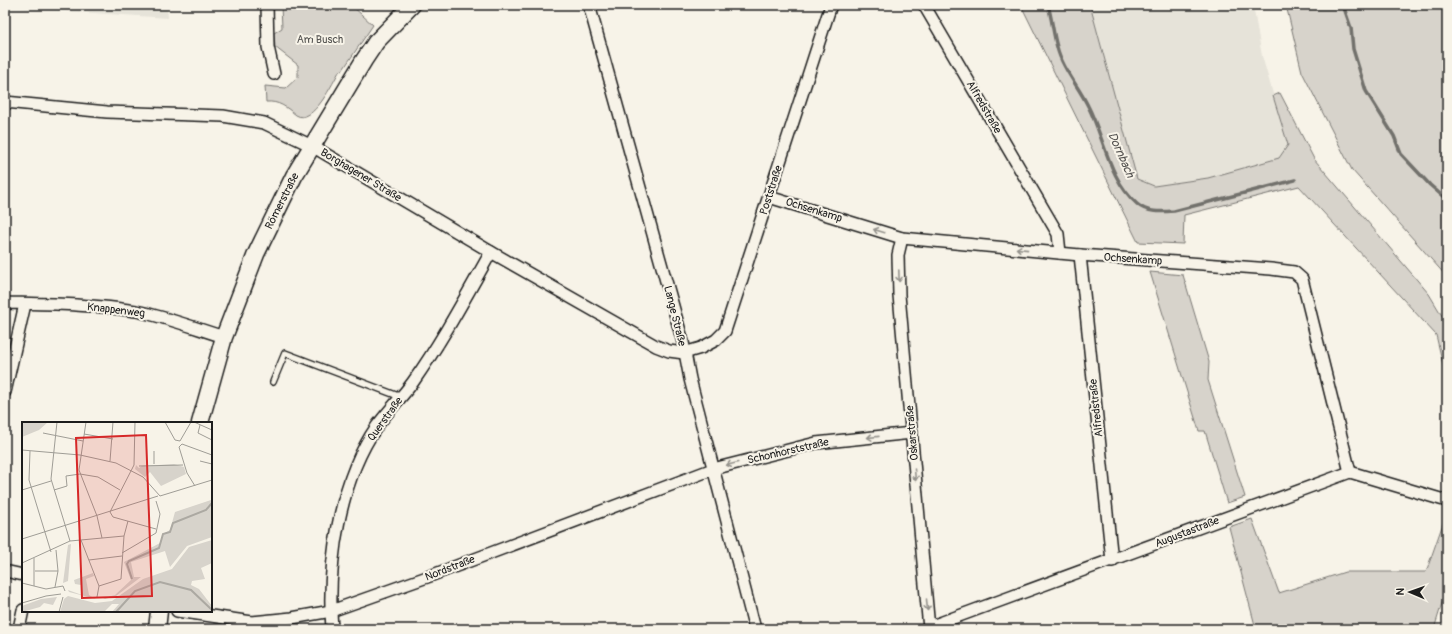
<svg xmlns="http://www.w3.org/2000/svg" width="1452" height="634" font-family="Pangolin,sans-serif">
<rect width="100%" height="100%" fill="#f7f3e8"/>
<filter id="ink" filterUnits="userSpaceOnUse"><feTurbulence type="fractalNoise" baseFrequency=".025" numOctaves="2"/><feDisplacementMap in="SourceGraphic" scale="8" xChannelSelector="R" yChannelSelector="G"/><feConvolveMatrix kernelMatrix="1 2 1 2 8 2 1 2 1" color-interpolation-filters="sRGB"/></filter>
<g filter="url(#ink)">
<g fill="#e6e3d9">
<polygon points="5,5 167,5 168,18 5,7"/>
<polygon points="1090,5 1253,5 1262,56 1288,145 1279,158 1208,178 1154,186 1137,179"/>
</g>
<g fill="#d7d3cb" stroke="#7a7874">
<path d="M 281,5 L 351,5 L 373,25 L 342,71 L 340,70 C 333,82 313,126 296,115 C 286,107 279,101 266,102 L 265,86 L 286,88 L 298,77 L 298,65 L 275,47 L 274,33 L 282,28 Z"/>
<polygon points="1021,5 1090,5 1137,179 1154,186 1208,178 1279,158 1288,145 1273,96 1280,93 1314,159 1429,294 1447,324 1447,382 1436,335 1299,186 1184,215 1183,244 1138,242"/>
<polygon points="1286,5 1447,5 1447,277 1352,170 1302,72"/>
<polygon points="1150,272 1183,275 1209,362 1208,380 1245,497 1227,503 1205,431 1199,431"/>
<polygon points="1447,512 1447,587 1434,629 1356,627 1350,629 1256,629 1229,527 1252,519 1279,593 1345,572 1426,572"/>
</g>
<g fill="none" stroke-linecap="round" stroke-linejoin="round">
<g stroke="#72716c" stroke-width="3.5">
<path d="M 1048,5 C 1052,19 1053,33 1057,47 C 1062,68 1079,87 1088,106 C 1104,137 1109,180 1137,204 C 1147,213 1161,212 1174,211 L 1295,180"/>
<polyline points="1343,5 1351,28 1353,49 1366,91 1394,136 1401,154 1430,185 1447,200"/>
</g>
<defs>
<polyline id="service" points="273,382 285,353 401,397"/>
<g id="minor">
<polyline points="267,5 268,47 274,74"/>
<polyline points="589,5 683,342 690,379 755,629"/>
<polyline points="924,5 1058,234 1060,253"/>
<polyline points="5,102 107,112 223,116 264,123 312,146 491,252 656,346 669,351 684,353 701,348 716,340 725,331 831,5"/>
<polyline points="769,197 902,238 1080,255 1271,269 1294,272 1302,279 1350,472"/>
<polyline points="902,238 898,255 899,295 929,629"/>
<polyline points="1080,255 1112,561"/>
<path d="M 5,303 C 49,304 93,304 136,311 C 166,317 195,328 224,337"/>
<polyline points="5,392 25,304"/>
<polyline points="5,571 23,575"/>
<polyline points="177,611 252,622 292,618 331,611 430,576 713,469 816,443 912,433"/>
<polyline points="929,627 1350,472 1447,501"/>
<polyline points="19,629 23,610"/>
<path d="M 332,629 C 327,564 339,481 377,426 C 388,411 402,397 413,382 C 442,341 466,296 491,252"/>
</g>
<g id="secondary">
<polyline points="200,423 224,337 256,254 294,176 364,60 376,42 412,5"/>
<polyline points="157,629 159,611"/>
</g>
</defs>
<use href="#service" stroke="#1c1c1c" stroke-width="8"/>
<use href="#minor" stroke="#1c1c1c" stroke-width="14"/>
<use href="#secondary" stroke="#1c1c1c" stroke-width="19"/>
<use href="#service" stroke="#f7f3e8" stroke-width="5.5"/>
<use href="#minor" stroke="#f7f3e8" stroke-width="11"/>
<use href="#secondary" stroke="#f7f3e8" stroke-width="16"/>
</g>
<defs><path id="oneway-shaft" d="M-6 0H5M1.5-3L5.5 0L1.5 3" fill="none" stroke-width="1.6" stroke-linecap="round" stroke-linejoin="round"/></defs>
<g stroke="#94928c">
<use href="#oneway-shaft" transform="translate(879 231) rotate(-163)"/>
<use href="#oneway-shaft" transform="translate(1022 249) rotate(-174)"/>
<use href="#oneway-shaft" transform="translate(899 276) rotate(88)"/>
<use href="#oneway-shaft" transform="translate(873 437) rotate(174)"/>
<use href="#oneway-shaft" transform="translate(732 464) rotate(166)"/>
<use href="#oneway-shaft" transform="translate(915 475) rotate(85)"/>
<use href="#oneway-shaft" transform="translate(927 605) rotate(85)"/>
</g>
</g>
<g text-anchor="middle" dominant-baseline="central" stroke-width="4" stroke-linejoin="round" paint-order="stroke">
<g font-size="11" fill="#545351" stroke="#f7f3e8">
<text x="320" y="39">Am Busch</text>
</g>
<g font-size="11" fill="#1c1c1c" stroke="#f7f3e8">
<text transform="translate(984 107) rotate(60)">Alfredstraße</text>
<text transform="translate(361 175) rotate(31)">Borghagener Straße</text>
<text transform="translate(771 190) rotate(-72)">Poststraße</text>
<text transform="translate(282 201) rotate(-63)">Römerstraße</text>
<text transform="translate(814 210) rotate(17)">Ochsenkamp</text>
<text transform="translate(1133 259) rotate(4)">Ochsenkamp</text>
<text transform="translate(116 310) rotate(7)">Knappenweg</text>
<text transform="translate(675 316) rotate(76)">Lange Straße</text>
<text transform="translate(1096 408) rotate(-96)">Alfredstraße</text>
<text transform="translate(385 419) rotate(-54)">Querstraße</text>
<text transform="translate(912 433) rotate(-95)">Oskarstraße</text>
<text transform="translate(788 451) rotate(-13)">Schonhorststraße</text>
<text transform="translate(1187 532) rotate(-21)">Augustastraße</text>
<text transform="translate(450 568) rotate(-21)">Nordstraße</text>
</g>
<g font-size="12" font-style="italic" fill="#565452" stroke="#f7f3e8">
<text transform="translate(1121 155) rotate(66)">Dornbach</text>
</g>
</g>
<g transform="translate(22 422)">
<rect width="190" height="190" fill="#f7f3e8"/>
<path d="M 0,0 L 26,0 L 17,8 L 0,15 ZM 152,42 L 162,45 L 164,52 L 139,64 L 128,50 L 123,55 L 113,47 L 114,43 L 117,46 L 120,44 ZM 189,78 L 190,115 L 165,124 L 148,145 L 143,129 L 109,140 L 112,155 L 119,155 L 94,174 L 83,177 L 81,176 L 93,173 L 109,158 L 102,140 L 138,121 L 141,112 L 148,108 L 153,90 ZM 190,118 L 190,141 L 179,146 L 183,157 L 170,159 L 169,163 L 177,167 L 190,184 L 190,190 L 90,190 L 97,182 L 90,182 L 82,190 L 38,190 L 42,177 L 46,174 L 73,181 L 90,179 L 121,157 L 150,147 L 167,125 ZM 49,122 L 46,159 L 41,161 L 46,123 ZM 71,151 L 72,154 L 64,157 L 67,173 L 74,177 L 47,170 L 46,168 L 60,173 L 59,163 L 53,162 L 52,158 ZM 35,175 L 31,183 L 22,181 L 18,185 L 0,190 L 0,184 L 19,177 Z" fill="#d7d3cb"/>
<path fill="none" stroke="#aca9a2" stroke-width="2" d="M 110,157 L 105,142 L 107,139 L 137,126 L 141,112 L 148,110 L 151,101 L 184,88 L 190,81M 94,190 L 113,169 L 138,160 L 169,168 L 190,188"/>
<path fill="none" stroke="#9f9d96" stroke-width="1" d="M 35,0 L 29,57 L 48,119M 64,0 L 57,48 L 75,94 L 80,116M 143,0 L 153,18 L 158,19 L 169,0M 172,0 L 190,8M 178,3 L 176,11 L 190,18M 21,11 L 61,19M 62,12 L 91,17M 0,28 L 58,33 L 94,41 L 121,55 L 138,74 L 190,58M 8,29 L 7,58 L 29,130M 88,39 L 91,0M 178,39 L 190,42M 132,42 L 132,29M 117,44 L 161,43M 173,64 L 165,51 L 157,25 L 160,22 L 190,33M 0,68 L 29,59M 32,68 L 45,64 L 44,54 L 58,52 L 76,55 L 98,68M 88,90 L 112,43 L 113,0M 88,90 L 91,95 L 134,107M 0,117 L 136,74M 59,118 L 77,164 L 75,175M 100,131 L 134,111 L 138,92 L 134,79M 12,136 L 12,164M 67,138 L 100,134M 0,141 L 48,119 L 102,114M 13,149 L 36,149M 0,161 L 24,167 L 41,164 L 43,169M 77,164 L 99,157 L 102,114 L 106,99M 33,165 L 36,149 L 34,128M 0,181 L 24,174 L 39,172M 37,190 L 41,175"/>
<path fill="#d62828" fill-opacity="0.15" stroke="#d62828" stroke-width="2" d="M 124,13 L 130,174 L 60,176 L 54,16 Z"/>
<rect width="190" height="190" fill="none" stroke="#1c1c1c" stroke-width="2"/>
</g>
<rect width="1452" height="634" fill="none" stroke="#f7f3e8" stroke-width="20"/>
<rect x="10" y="10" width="1432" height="614" fill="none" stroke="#1c1c1c" stroke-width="1.5" filter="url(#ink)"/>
<g transform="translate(1410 592) rotate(272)" stroke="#f7f3e8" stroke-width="3" paint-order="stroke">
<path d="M0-3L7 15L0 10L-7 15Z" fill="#1c1c1c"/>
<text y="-6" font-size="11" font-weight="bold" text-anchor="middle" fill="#1c1c1c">N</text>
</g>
</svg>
